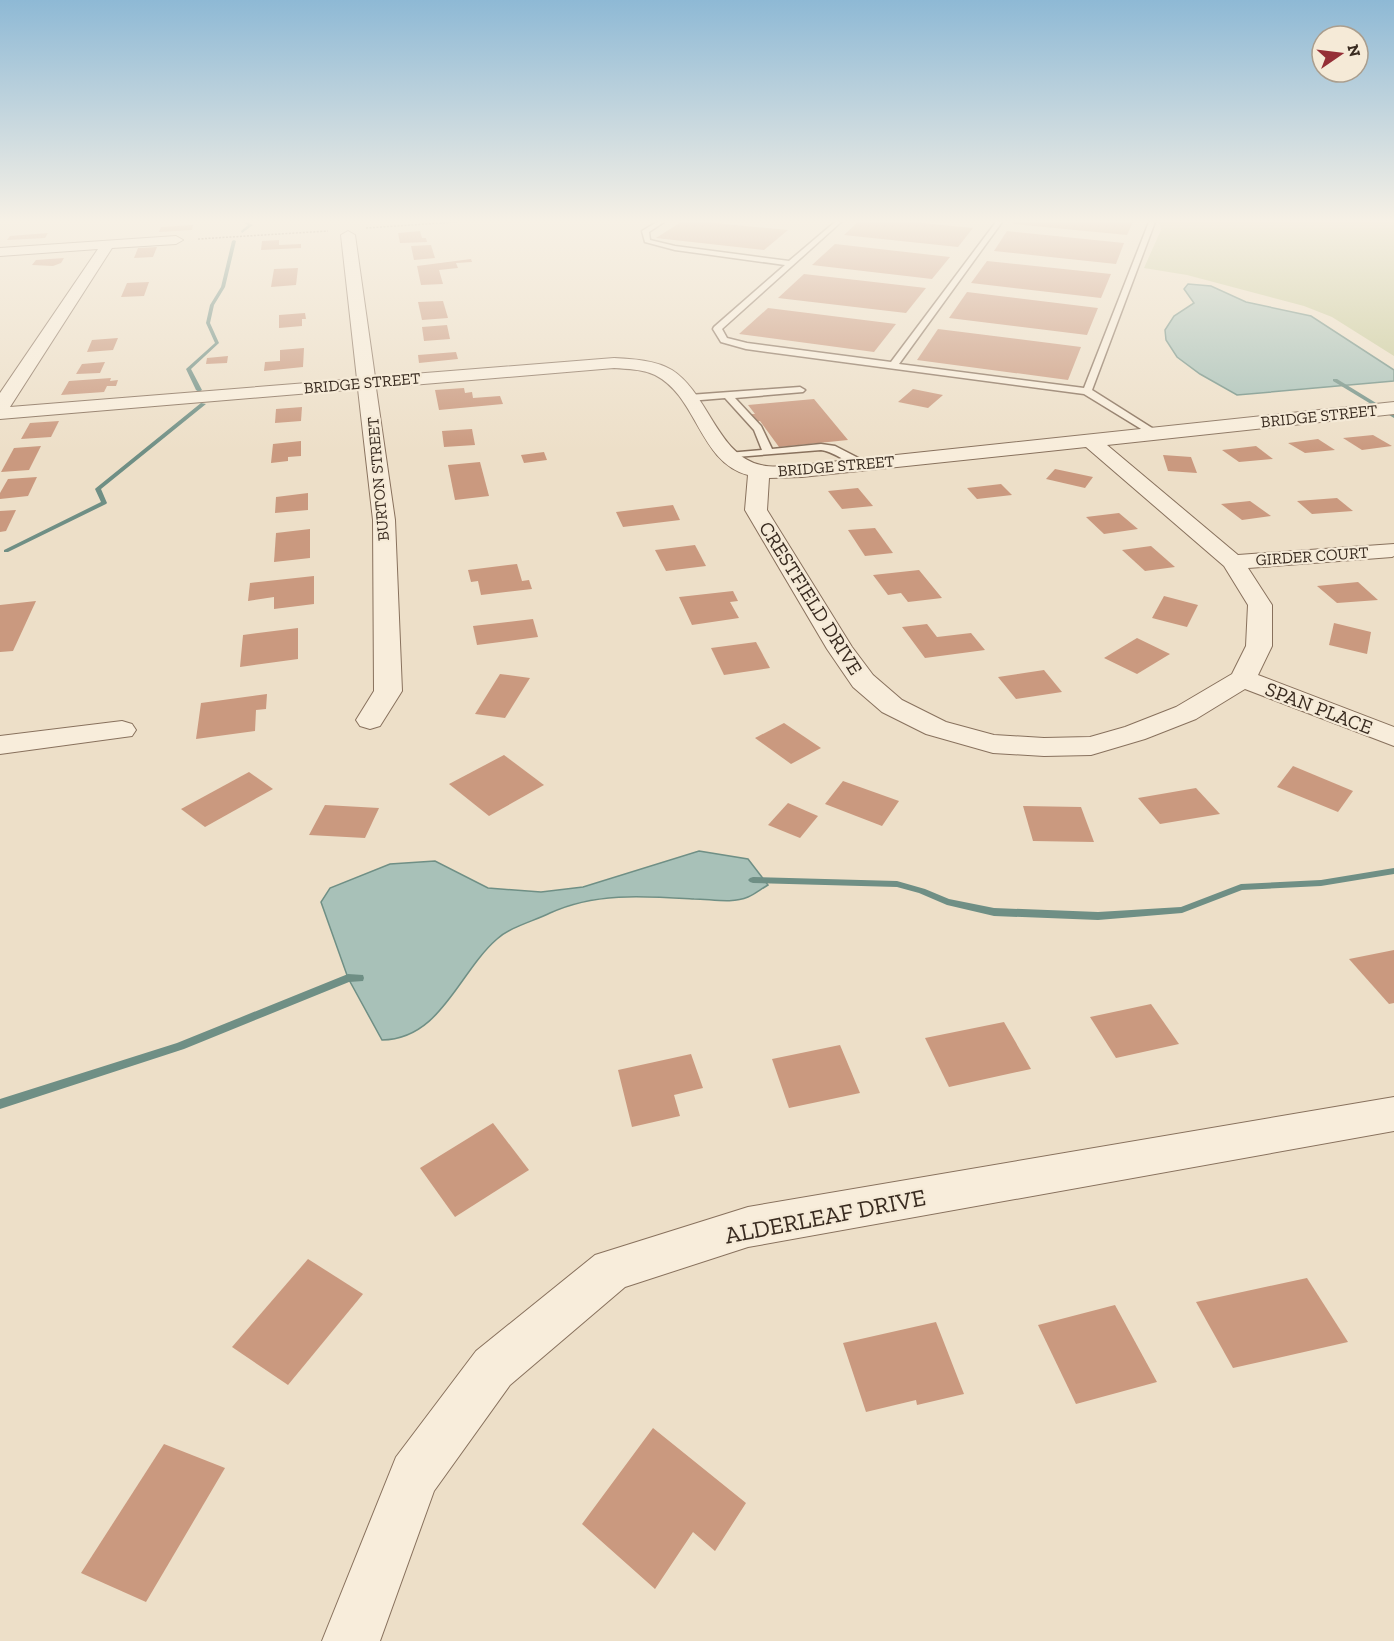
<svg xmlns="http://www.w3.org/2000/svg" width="1394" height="1641" font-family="'Zilla Slab',serif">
<rect width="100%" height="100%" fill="#eddfc8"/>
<polygon fill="#c9cb9c" points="1159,222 1394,222 1394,356 1332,317 1304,306 1187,275 1144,268 1161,230"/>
<g fill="#a8c1b8" stroke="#6f8f85" stroke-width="1.5">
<polygon points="1188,284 1211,286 1246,302 1311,316 1394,370 1394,381 1237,395 1200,374 1177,357 1166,340 1165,330 1174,316 1194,303 1184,289"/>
<path d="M 699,851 L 748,859 L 768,885 C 761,889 755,894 748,897 C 732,904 711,899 694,899 C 646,896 595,892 550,913 C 534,921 510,927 497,939 C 458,973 441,1039 382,1040 L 348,978 L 321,902 L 330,888 L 390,864 L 435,861 L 488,888 L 541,892 L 583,887 Z"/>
</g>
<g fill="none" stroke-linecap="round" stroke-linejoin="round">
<g fill="#6f8f85" fill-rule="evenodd">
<polygon points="243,222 247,222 253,225 242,233 241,231 248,225"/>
<polygon points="234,240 236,241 225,287 214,305 210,323 219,343 191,369 202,390 199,392 196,390 186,369 215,343 206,323 210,305 221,287 232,241"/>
<polygon points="1333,379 1337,379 1394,414 1394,418 1333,381"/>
<polygon points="201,403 206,404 101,489 107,503 106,504 8,552 4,552 4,550 101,502 95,489 96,488"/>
<polygon points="1394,868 1394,874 1321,886 1242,890 1182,913 1098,920 994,916 947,905 919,893 897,887 753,883 750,882 748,880 750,878 753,877 897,881 925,889 949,899 994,908 1098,912 1181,907 1241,884 1321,880"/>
<polygon points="348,974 363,975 364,978 363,981 349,982 184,1049 0,1109 0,1099 177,1043"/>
</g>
</g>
<g fill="#ca997f">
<polygon points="681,222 704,222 788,230 764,250 656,238"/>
<polygon points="858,222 912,222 973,228 958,247 844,235"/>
<polygon points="1015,222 1133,222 1127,235 1013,224"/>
<polygon points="193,225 192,230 159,232 161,227"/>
<polygon points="420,231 422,238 426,238 427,242 400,243 398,233"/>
<polygon points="1007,231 1124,243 1116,264 994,251"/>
<polygon points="48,233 45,238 7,240 10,236"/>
<polygon points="279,240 279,245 301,244 301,248 261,250 262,241"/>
<polygon points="835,244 950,257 932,279 812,265"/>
<polygon points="431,245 435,258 414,260 411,246"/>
<polygon points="157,247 153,257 134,258 138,248"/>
<polygon points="64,258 61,263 53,266 32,265 36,260"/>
<polygon points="471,259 472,262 456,263 458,268 439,270 443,284 421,285 417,266"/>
<polygon points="987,261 1111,274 1101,298 971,283"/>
<polygon points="298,268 296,285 271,287 274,269"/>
<polygon points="804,274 926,288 906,313 778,298"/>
<polygon points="149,282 144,296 121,297 127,283"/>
<polygon points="967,292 1098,308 1087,335 949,318"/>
<polygon points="443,301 448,318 422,320 418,302"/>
<polygon points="768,308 896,324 874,352 739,334"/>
<polygon points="305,313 306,319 302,319 302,326 279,328 279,315"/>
<polygon points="447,325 450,339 424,341 422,327"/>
<polygon points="938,329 1081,347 1068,380 917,360"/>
<polygon points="118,338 113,350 87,352 92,340"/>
<polygon points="304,348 303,367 264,371 265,362 280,361 280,350"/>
<polygon points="456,352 458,359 419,363 418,355"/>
<polygon points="228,356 227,363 206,364 207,358"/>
<polygon points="105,362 100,373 76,374 82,364"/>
<polygon points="111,378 110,381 118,380 116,386 107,386 104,392 61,395 69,381"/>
<polygon points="464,388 465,393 472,392 473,398 500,396 503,404 439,410 435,390"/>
<polygon points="913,389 943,395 928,408 898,402"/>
<polygon points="814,399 848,440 779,447 760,421 754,422 749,414 755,414 748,405"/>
<polygon points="302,407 301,421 275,423 276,409"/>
<polygon points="59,421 51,437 21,439 30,423"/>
<polygon points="472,429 475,445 444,447 442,431"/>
<polygon points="1373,435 1392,446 1362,450 1343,438"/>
<polygon points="1318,439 1335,450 1305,453 1288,443"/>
<polygon points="301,441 301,456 288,457 288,461 271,463 273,444"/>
<polygon points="41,446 29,470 1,472 14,448"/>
<polygon points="1256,446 1273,459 1239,462 1222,450"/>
<polygon points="544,452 547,460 524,463 521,455"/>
<polygon points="1163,455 1191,457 1197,473 1168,471"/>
<polygon points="480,462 489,496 455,500 448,465"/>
<polygon points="1055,469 1093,477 1085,488 1046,479"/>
<polygon points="37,477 28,496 0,499 0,493 8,479"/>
<polygon points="1001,484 1012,495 977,499 967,488"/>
<polygon points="858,488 873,506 842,509 828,491"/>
<polygon points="308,493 308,510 275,513 276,497"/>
<polygon points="1337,498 1353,511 1312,514 1297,501"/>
<polygon points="1250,501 1271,516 1242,520 1221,504"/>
<polygon points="673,505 680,520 623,527 616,512"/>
<polygon points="16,510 6,531 0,532 0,511"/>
<polygon points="1119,513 1138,529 1104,534 1086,517"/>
<polygon points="875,528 893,553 865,556 848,530"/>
<polygon points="310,529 310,558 274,562 276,533"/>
<polygon points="695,545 706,566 666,571 655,550"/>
<polygon points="1151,546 1175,567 1145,571 1122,550"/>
<polygon points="517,564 522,581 529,580 532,589 481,595 478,581 471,582 468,570"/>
<polygon points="919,570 942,598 908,602 901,593 888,595 873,575"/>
<polygon points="314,576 314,604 274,609 274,597 248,601 250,583"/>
<polygon points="1358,582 1378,600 1337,603 1317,586"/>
<polygon points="733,591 738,601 730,602 739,618 692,625 679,597"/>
<polygon points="1164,596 1198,605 1187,627 1152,618"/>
<polygon points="36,601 13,651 0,652 0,605"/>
<polygon points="533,619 538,637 477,645 473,626"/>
<polygon points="1334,623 1371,632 1367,654 1329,645"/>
<polygon points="927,624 937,637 971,633 985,650 925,658 902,627"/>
<polygon points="298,628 298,659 240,667 243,635"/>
<polygon points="1137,638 1170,654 1137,674 1104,658"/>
<polygon points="756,642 770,668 724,675 711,648"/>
<polygon points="1044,670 1062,692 1016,699 998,677"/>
<polygon points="500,674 530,678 505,718 475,714"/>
<polygon points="267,694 266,709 256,710 255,731 196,739 201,703"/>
<polygon points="784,723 821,748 791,764 755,738"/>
<polygon points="504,755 544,785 489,816 449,784"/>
<polygon points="1293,766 1353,791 1338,812 1277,787"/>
<polygon points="249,772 273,789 205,827 181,809"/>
<polygon points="843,781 899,801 882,826 825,804"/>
<polygon points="1196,788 1220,814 1160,824 1138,798"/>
<polygon points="788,803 818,816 800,838 768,825"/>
<polygon points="325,805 379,808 365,838 309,835"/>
<polygon points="1023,806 1081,807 1094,842 1033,841"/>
<polygon points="1394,950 1394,1003 1389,1004 1349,959"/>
<polygon points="1151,1004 1179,1044 1116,1058 1090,1017"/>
<polygon points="1004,1022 1031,1069 949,1087 925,1038"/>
<polygon points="840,1045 860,1093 789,1108 772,1059"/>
<polygon points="691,1054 703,1088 674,1095 680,1116 632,1127 618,1070"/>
<polygon points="493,1123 529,1170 455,1217 420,1168"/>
<polygon points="308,1259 363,1294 288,1385 232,1347"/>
<polygon points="1307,1278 1348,1342 1233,1368 1196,1302"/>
<polygon points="1115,1305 1157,1382 1076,1404 1038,1325"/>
<polygon points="936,1322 964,1394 917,1405 916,1400 866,1412 843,1343"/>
<polygon points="653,1428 746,1503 715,1551 693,1532 655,1589 582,1524"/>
<polygon points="164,1444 225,1468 146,1602 81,1573"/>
</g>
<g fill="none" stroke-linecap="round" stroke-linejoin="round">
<defs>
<g id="service">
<polygon points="657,222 664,222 649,232 650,240 675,246 789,261 835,222 841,222 722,329 727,338 747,343 891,362 996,222 1002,222 899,364 1084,388 1149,222 1155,222 1092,390 1160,433 1151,435 1084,394 746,349 721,342 713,329 714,327 785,265 675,250 645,242 642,231"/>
<path d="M 800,387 L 805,390 L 803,392 L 735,398 L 761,426 L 772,449 L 821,444 L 835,446 L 868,463 L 868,467 C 853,469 837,452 821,450 L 724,458 L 723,456 L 728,453 L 762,450 L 754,430 L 725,398 L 689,401 L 684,398 L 689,395 Z"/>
</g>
<g id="minor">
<path d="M 348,231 L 355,235 L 375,377 L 614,358 C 633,359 655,360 672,370 C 708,393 718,456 761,465 C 774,468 789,466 802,465 L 1394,402 L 1394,414 L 1107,445 L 1238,555 L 1394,544 L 1394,556 L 1392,557 L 1248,568 L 1272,605 L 1272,646 L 1258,675 L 1394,727 L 1394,746 L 1245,689 L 1196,719 L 1145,739 L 1091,755 L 1044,756 L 993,753 L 926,734 L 882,712 L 853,687 L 827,649 L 745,510 L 748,475 C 699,462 698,397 655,375 C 642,369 628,369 614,368 L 376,388 L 395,520 L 402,691 L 380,726 L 370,729 L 360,726 L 356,720 L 374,691 L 373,520 L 358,389 L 0,419 L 0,393 L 98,249 L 0,256 L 0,248 L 176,236 L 183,240 L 176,244 L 112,248 L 10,407 L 357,379 L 341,235 ZM 1086,447 L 1224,566 L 1248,605 L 1246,646 L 1232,674 L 1176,707 L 1125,727 L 1090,737 L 1044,738 L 994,735 L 946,722 L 902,700 L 873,675 L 852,647 L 767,510 L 769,478 L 802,477 Z"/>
<polygon points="122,721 132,724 136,730 132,736 0,754 0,736"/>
<polygon points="1394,1097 1394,1131 748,1247 625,1287 510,1385 434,1491 380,1641 322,1641 396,1457 476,1351 595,1255 748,1207"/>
</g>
</defs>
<use href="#service" stroke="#88715d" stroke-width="3"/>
<use href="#minor" stroke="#88715d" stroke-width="2"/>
<g stroke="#88715d" stroke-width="1.5" stroke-dasharray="2 1.5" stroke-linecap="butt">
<polyline points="366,228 457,222"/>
<polyline points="198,239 328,231"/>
</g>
<use href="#service" fill="#f8eddb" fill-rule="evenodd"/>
<use href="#minor" fill="#f8eddb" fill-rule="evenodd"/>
</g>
<linearGradient id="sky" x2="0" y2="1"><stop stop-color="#8eb9d5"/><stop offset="0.49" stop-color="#f7f1e6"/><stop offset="1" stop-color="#f7f1e6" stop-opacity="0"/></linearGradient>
<rect width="1394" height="451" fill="url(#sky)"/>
<g text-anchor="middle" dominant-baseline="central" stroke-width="4.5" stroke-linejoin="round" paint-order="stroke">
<g font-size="16" fill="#392b20" stroke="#f5ead7">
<text transform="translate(362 383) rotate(-5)">BRIDGE STREET</text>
<text transform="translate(1319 416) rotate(-6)">BRIDGE STREET</text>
<text transform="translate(836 466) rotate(-5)">BRIDGE STREET</text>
<text transform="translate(378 479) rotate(-95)">BURTON STREET</text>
<text transform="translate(1312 556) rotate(-4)">GIRDER COURT</text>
</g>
<g font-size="20" fill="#392b20" stroke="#f5ead7">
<text transform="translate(811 598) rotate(58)">CRESTFIELD DRIVE</text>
<text transform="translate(1319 708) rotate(21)">SPAN PLACE</text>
</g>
<g font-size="24" fill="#392b20" stroke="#f5ead7">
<text transform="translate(825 1216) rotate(-11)">ALDERLEAF DRIVE</text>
</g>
</g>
<g transform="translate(1340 54) rotate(76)"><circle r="28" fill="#f5ead7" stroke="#aa9e8e" stroke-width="1.5"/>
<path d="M0-4.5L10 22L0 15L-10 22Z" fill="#952f37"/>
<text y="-9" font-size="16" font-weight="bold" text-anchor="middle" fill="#392b20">N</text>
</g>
</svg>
